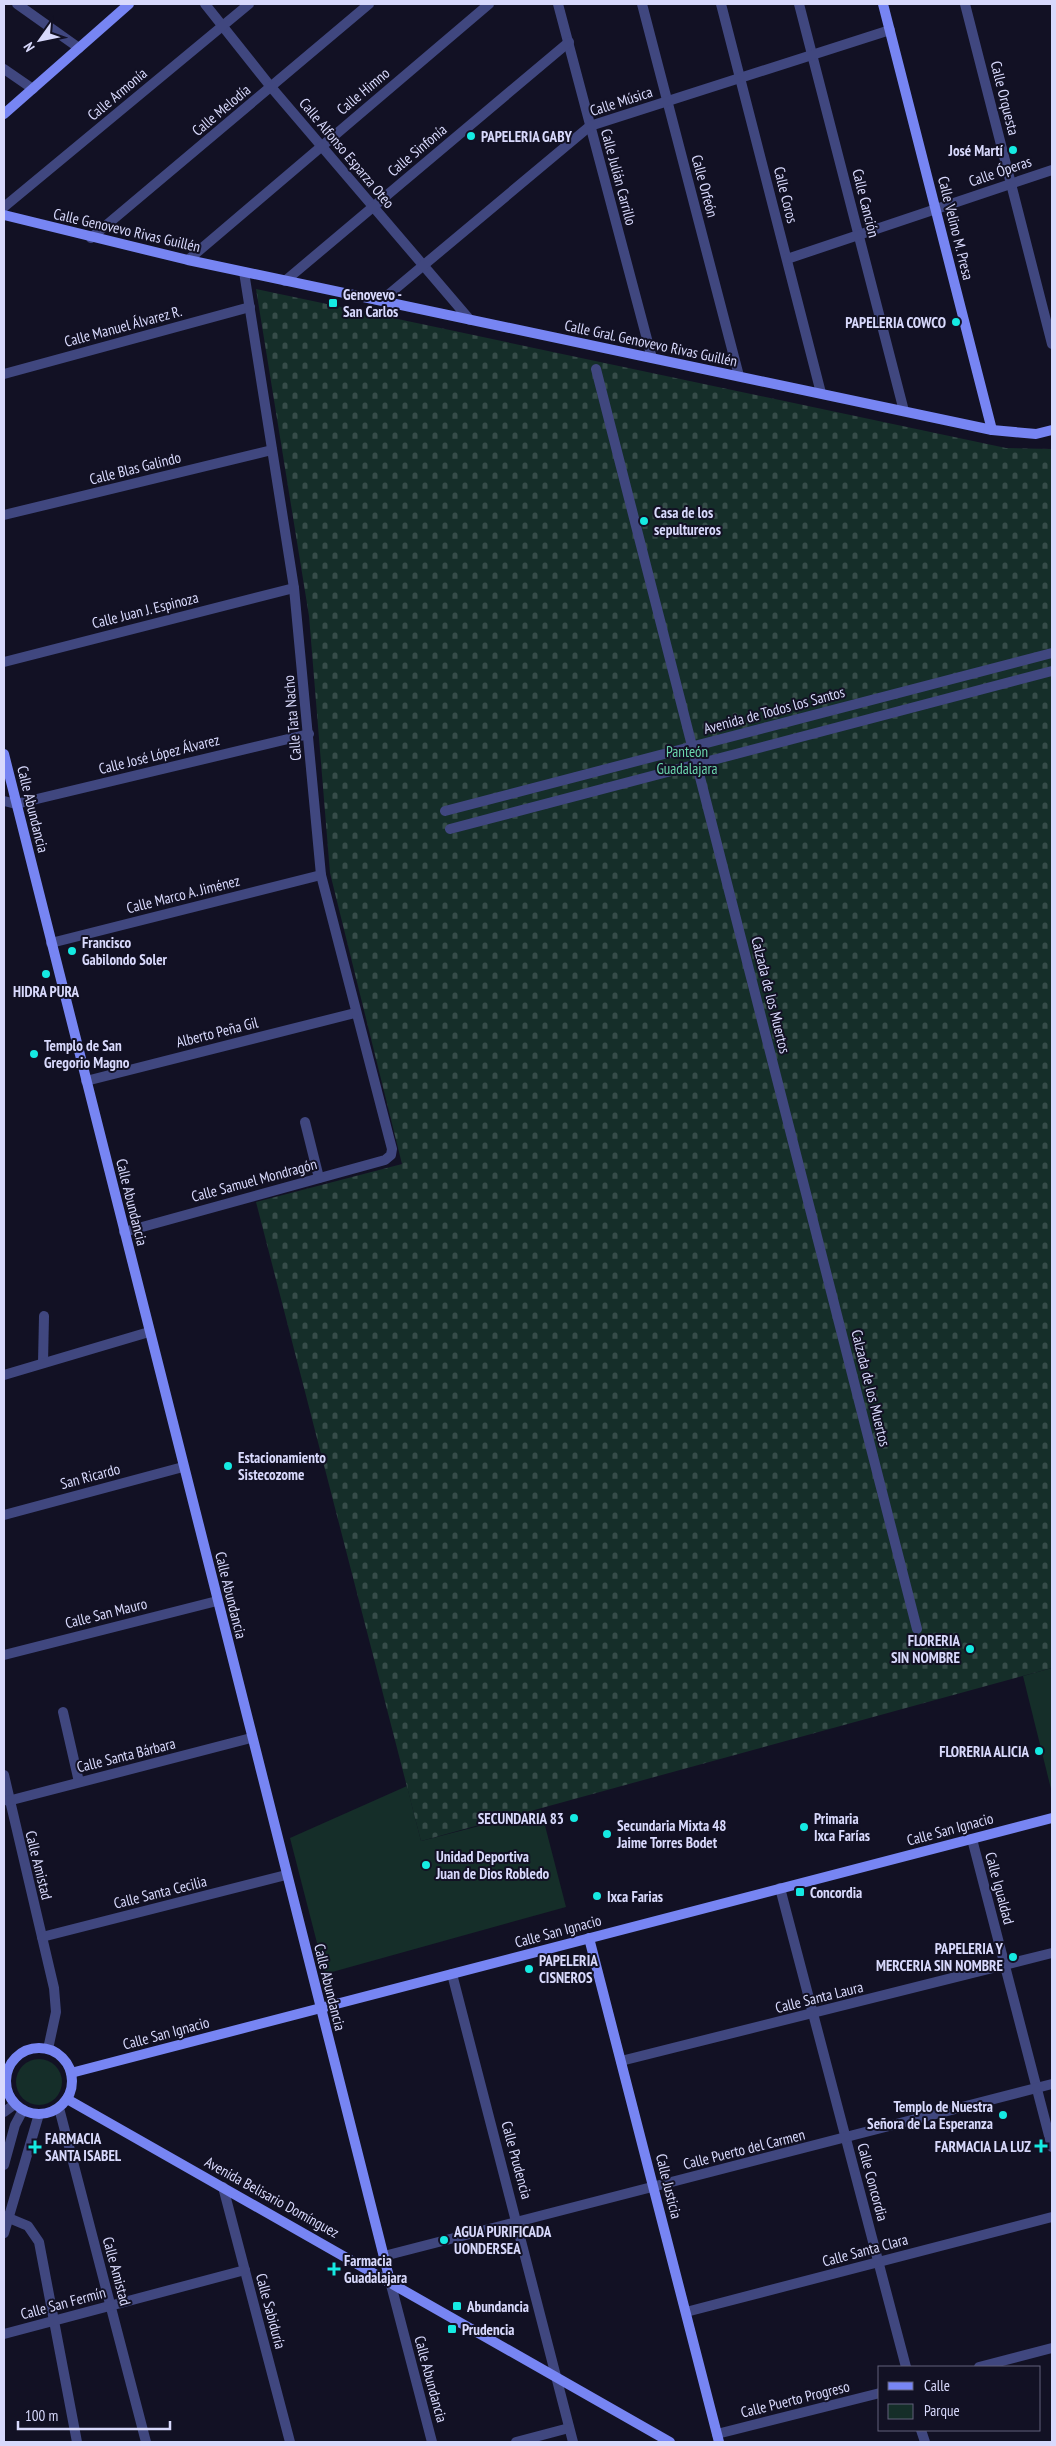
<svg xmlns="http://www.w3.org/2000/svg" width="1056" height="2446" font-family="'PT Sans Narrow',sans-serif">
<defs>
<pattern id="cemetery-stones" width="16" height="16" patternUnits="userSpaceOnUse" patternTransform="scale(1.25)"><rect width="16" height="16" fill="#152e29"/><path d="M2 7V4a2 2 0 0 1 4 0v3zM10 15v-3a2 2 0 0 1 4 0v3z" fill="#364c49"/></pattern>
</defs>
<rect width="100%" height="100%" fill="#121124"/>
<g fill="#152e29">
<polygon points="1052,1668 1052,1793 1023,1676"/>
<polygon points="407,1786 421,1841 541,1810 566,1907 325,1974 290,1838"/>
<circle cx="39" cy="2082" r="23"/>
</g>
<polygon fill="url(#cemetery-stones)" points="256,289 1006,448 1052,449 1052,1668 421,1841 256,1202 402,1164 330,873 309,616"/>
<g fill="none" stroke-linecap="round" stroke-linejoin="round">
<g stroke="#40477f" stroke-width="10">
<polyline points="17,4 79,48"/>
<polyline points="205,4 271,87 470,320"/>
<polyline points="558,4 652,358"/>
<polyline points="642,4 739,376"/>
<polyline points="721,4 821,393"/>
<polyline points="799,4 904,411"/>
<polyline points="965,4 1052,344"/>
<polyline points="4,69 33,89"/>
<polyline points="4,207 249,4"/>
<polyline points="91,238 369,4"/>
<polyline points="787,259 1052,170"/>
<polyline points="188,260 489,4"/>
<polyline points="285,281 569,42"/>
<polyline points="382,300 590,126 890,30"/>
<polyline points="596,369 917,1629"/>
<polyline points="4,374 250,307"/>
<polyline points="4,515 272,450"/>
<polyline points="4,662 294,588"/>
<polyline points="4,801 16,804 309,734"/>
<polyline points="445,811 1052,653"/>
<polyline points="450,829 1052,671"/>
<polyline points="51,943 321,875"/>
<polyline points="86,1081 355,1013"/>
<polyline points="305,1122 319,1178"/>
<polyline points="124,1232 385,1160 391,1155 392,1149 321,875 294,588 244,272"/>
<polyline points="43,1363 44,1316"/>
<polyline points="4,1375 149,1332"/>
<polyline points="4,1515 183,1467"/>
<polyline points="4,1655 217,1601"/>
<polyline points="63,1712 79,1782"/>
<polyline points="4,1775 54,1988 56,2012 48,2049"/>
<polyline points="8,1801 251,1738"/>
<polyline points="972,1839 1052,2147"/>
<polyline points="780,1888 906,2367"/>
<polyline points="42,1937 286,1875"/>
<polyline points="452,1974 573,2442"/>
<polyline points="621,2061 1052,1953"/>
<polyline points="59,2108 146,2442"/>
<polyline points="4,2112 15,2104"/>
<polyline points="4,2165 15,2125 23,2110"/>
<polyline points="223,2187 290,2442"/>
<polyline points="4,2216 28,2226 39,2242 77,2442"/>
<polyline points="4,2233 39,2114"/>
<polyline points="384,2256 1052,2084"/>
<polyline points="390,2281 432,2442"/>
<polyline points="686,2312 1052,2217"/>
<polyline points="4,2334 245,2270"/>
<polyline points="979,2367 1052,2348"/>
<polyline points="921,2430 925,2442"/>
<polyline points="717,2434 880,2393"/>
<polyline points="516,2442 569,2428"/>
</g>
<g stroke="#7785f3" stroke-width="10">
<polyline points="883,4 992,430"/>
<polyline points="4,114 129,4"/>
<polyline points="4,215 188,260 992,430 1036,434 1052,430"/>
<polyline points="4,754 390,2281"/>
<polyline points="589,1938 719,2442"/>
<circle cx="39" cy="2081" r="33"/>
<polyline points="71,2073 1052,1818"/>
<polyline points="67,2099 670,2442"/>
</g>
</g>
<g fill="#15eae2" stroke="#121124" stroke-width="2">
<circle cx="471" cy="136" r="5"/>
<circle cx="1013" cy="150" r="5"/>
<rect x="328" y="298" width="10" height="10" rx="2.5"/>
<circle cx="956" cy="322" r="5"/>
<circle cx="644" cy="521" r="5"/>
<circle cx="72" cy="951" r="5"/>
<circle cx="46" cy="974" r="5"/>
<circle cx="34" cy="1054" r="5"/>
<circle cx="228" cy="1466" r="5"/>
<circle cx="970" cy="1649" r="5"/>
<circle cx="1039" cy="1751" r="5"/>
<circle cx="574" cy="1818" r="5"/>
<circle cx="804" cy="1827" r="5"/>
<circle cx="607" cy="1834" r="5"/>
<circle cx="426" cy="1865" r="5"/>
<rect x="795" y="1887" width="10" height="10" rx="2.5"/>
<circle cx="597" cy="1896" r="5"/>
<circle cx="1013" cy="1957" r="5"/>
<circle cx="529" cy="1969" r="5"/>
<circle cx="1003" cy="2115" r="5"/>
<path d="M1038.5 2138.5h5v5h5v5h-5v5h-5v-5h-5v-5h5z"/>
<path d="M32.5 2139.5h5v5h5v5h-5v5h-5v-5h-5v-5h5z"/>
<circle cx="444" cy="2240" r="5"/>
<path d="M331.5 2261.5h5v5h5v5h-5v5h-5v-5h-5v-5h5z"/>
<rect x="452" y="2301" width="10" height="10" rx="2.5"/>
<rect x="447" y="2324" width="10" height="10" rx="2.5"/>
</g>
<g text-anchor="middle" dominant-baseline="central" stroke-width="4" stroke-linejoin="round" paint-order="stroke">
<g font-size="15" fill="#d8d9fc" stroke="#121124">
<text transform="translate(363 91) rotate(-40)">Calle Himno</text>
<text transform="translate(117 94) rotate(-40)">Calle Armonía</text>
<text transform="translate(1005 98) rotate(76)">Calle Orquesta</text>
<text transform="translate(621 101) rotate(-18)">Calle Música</text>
<text transform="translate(221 110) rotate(-40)">Calle Melodía</text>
<text transform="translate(417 150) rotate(-40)">Calle Sinfonía</text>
<text transform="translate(347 153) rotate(50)">Calle Alfonso Esparza Oteo</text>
<text transform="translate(1000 171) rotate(-19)">Calle Óperas</text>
<text transform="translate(619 177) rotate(75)">Calle Julián Carrillo</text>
<text transform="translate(705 186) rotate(75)">Calle Orfeón</text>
<text transform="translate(786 195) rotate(76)">Calle Coros</text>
<text transform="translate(866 203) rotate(76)">Calle Canción</text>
<text transform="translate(956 228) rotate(76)">Calle Velino M. Presa</text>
<text transform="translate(127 230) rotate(13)">Calle Genovevo Rivas Guillén</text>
<text transform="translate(123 326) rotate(-15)">Calle Manuel Álvarez R.</text>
<text transform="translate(651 343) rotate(12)">Calle Gral. Genovevo Rivas Guillén</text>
<text transform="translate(135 468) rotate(-14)">Calle Blas Galindo</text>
<text transform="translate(145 610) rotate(-14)">Calle Juan J. Espinoza</text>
<text transform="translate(774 710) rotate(-15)">Avenida de Todos los Santos</text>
<text transform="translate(292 718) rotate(-95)">Calle Tata Nacho</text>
<text transform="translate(159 754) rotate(-14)">Calle José López Álvarez</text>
<text transform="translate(33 809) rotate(76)">Calle Abundancia</text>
<text transform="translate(183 894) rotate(-14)">Calle Marco A. Jiménez</text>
<text transform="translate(771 995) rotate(76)">Calzada de los Muertos</text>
<text transform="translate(217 1032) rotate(-14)">Alberto Peña Gil</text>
<text transform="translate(254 1180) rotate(-15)">Calle Samuel Mondragón</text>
<text transform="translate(132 1202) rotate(76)">Calle Abundancia</text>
<text transform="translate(871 1388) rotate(76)">Calzada de los Muertos</text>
<text transform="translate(90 1476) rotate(-15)">San Ricardo</text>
<text transform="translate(231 1595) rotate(76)">Calle Abundancia</text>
<text transform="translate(106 1613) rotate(-14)">Calle San Mauro</text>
<text transform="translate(126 1755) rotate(-14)">Calle Santa Bárbara</text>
<text transform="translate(950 1829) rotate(-15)">Calle San Ignacio</text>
<text transform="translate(39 1865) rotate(76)">Calle Amistad</text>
<text transform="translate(1000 1888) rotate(75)">Calle Igualdad</text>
<text transform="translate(160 1892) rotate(-14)">Calle Santa Cecilia</text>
<text transform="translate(558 1931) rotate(-15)">Calle San Ignacio</text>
<text transform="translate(330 1987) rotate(76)">Calle Abundancia</text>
<text transform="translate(819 1997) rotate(-14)">Calle Santa Laura</text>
<text transform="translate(166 2033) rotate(-15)">Calle San Ignacio</text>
<text transform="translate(744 2149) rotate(-14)">Calle Puerto del Carmen</text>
<text transform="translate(517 2160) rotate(75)">Calle Prudencia</text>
<text transform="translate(873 2182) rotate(75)">Calle Concordia</text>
<text transform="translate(669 2186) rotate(76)">Calle Justicia</text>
<text transform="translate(272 2197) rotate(29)">Avenida Belisario Domínguez</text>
<text transform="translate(865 2250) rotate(-15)">Calle Santa Clara</text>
<text transform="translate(117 2271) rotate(75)">Calle Amistad</text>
<text transform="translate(63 2303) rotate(-15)">Calle San Fermín</text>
<text transform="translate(271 2311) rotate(75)">Calle Sabiduría</text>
<text transform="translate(431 2379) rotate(75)">Calle Abundancia</text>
<text transform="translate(795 2399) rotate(-14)">Calle Puerto Progreso</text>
</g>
<g font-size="15" font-weight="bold" fill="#d8d9fc" stroke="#121124" text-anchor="start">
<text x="481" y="136">PAPELERIA GABY</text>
<text x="1003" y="150" text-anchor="end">José Martí</text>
<text x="343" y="294">Genovevo -<tspan x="343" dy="17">San Carlos</tspan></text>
<text x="946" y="322" text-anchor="end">PAPELERIA COWCO</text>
<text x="654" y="512">Casa de los<tspan x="654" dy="17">sepultureros</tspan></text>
<text x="82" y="942">Francisco<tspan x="82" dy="17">Gabilondo Soler</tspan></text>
<text x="46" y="991" text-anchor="middle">HIDRA PURA</text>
<text x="44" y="1045">Templo de San<tspan x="44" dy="17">Gregorio Magno</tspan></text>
<text x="238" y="1457">Estacionamiento<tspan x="238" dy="17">Sistecozome</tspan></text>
<text x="960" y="1640" text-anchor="end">FLORERIA<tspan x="960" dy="17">SIN NOMBRE</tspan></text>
<text x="1029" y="1751" text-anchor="end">FLORERIA ALICIA</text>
<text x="564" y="1818" text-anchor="end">SECUNDARIA 83</text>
<text x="814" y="1818">Primaria<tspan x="814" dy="17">Ixca Farías</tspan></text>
<text x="617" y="1825">Secundaria Mixta 48<tspan x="617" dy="17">Jaime Torres Bodet</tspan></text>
<text x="436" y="1856">Unidad Deportiva<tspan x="436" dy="17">Juan de Dios Robledo</tspan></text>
<text x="810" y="1892">Concordia</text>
<text x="607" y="1896">Ixca Farias</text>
<text x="1003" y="1948" text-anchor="end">PAPELERIA Y<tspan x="1003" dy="17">MERCERIA SIN NOMBRE</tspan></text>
<text x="539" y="1960">PAPELERIA<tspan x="539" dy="17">CISNEROS</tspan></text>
<text x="993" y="2106" text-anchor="end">Templo de Nuestra<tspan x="993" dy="17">Señora de La Esperanza</tspan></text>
<text x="45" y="2138">FARMACIA<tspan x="45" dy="17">SANTA ISABEL</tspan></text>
<text x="1031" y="2146" text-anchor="end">FARMACIA LA LUZ</text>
<text x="454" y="2231">AGUA PURIFICADA<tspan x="454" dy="17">UONDERSEA</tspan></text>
<text x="344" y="2260">Farmacia<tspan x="344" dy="17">Guadalajara</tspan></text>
<text x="467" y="2306">Abundancia</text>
<text x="462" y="2329">Prudencia</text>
</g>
<g font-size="15" fill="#6ad5ac" stroke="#121124">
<text x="687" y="751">Panteón<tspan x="687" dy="17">Guadalajara</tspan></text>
</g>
</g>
<rect width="1056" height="2446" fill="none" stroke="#d8d9fc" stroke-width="10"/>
<rect x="878" y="2366" width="162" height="65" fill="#121124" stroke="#61617a"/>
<rect x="888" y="2382" width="25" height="8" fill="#7785f3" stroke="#61617a"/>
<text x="924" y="2391" font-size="15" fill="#d8d9fc">Calle</text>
<rect x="888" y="2404" width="25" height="15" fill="#152e29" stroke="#61617a"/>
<text x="924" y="2416" font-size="15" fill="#d8d9fc">Parque</text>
<g transform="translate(40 40) rotate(237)" stroke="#121124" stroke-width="4" paint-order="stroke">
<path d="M0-4L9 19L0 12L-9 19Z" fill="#d8d9fc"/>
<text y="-8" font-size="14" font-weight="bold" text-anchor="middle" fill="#d8d9fc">N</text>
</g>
<path d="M18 2421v8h152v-8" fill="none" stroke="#d8d9fc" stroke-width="2.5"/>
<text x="25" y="2421" font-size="15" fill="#d8d9fc" stroke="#121124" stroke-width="4" paint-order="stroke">100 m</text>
</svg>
